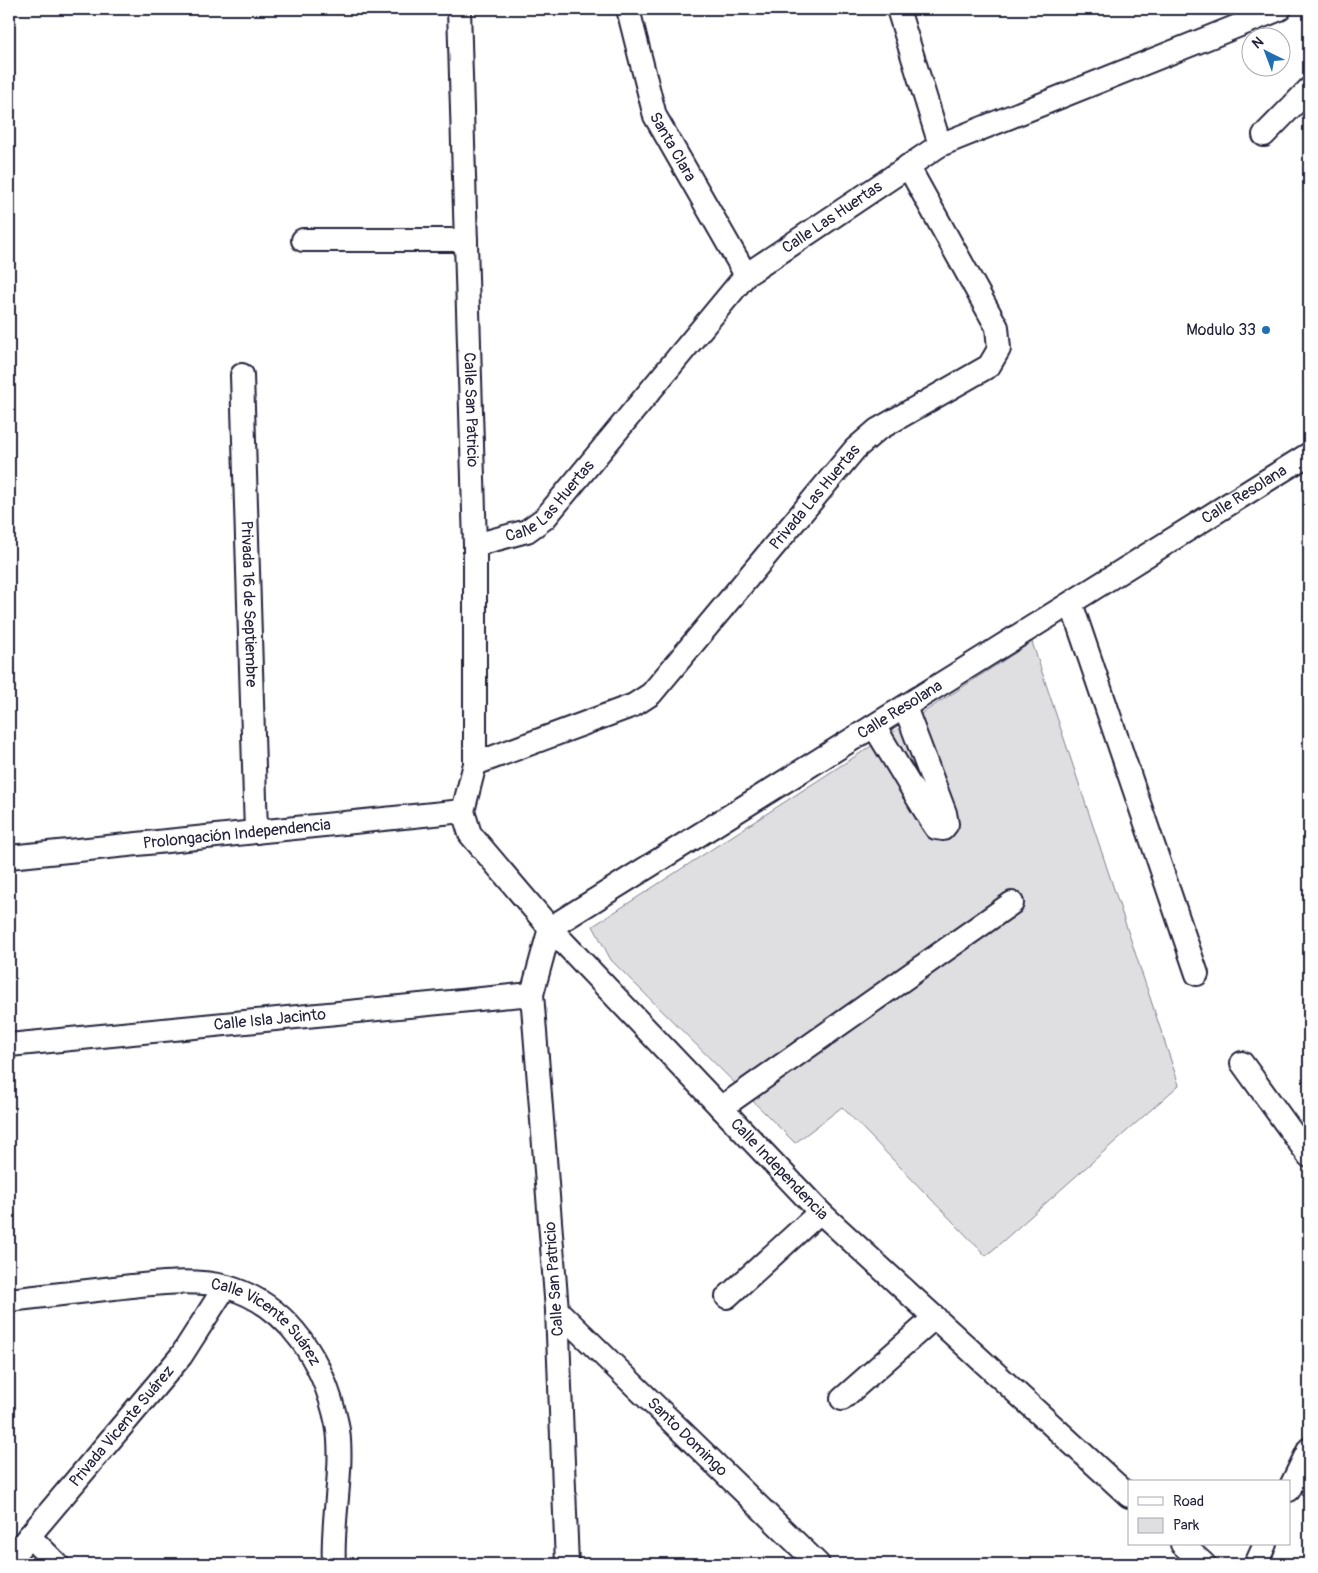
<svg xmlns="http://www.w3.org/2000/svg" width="1318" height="1573" font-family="Pangolin,sans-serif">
<rect width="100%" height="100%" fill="#fff"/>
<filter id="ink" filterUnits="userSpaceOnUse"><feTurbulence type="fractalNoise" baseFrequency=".02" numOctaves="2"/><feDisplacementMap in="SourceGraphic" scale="10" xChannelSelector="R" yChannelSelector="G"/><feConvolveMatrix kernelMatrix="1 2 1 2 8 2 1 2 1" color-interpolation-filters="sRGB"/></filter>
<g filter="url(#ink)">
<polygon fill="#dfdfe2" stroke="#80808e" points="1032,642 1179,1085 986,1256 842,1107 795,1143 611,960 593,926"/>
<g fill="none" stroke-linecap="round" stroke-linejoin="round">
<defs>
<g id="street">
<path id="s1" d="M 459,9 L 475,545 L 475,764 L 463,811 L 470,834 L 550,928 L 820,1212 L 1129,1496"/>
<path id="s2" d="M 628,9 L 655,116 L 746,275"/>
<polyline points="898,9 940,145"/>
<polyline points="1264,135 1309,89"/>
<polyline points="303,240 466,240"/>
<path id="s3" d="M 242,375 L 256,832"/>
<path id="s4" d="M 475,545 L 527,531 L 545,518 L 746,275 L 940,145 L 1280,9"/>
<polyline points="1071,603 1197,974"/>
<polyline points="874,726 932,822 936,828 943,829 947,824 945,813 905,707"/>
<path id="s5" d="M 475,764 L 634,705 L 651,694 L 855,449 L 877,430 L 989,366 L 999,349 L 997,327 L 908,166"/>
<path id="s6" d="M 9,857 L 463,811"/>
<path id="s7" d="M 9,1045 L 532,994"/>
<polyline points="1242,1063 1309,1156"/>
<polyline points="721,1108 1012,903"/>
<polyline points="727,1297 820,1212"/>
<path id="s8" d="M 9,1300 C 44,1296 79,1292 114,1288 C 149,1284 193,1278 227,1287 C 290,1305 324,1363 337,1424 C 345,1465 331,1521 334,1564"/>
<path id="s9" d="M 557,1310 L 818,1564"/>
<polyline points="842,1399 935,1317"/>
<polyline points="1289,1490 1309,1449"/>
<polyline points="29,1536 57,1564"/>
<polyline points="1182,1544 1204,1564"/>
<path id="s10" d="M 9,1560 L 181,1356 L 225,1287"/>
<path id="s11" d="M 567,1564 L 557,1310 L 532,994 L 550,928 L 1309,454"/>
<polyline points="1256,1564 1265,1544"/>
</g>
</defs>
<use href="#street" stroke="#22223b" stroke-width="26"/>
<use href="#street" stroke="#fff" stroke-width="22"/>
</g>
</g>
<circle fill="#1f6fb2" stroke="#fff" stroke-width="2" cx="1266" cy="330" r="5"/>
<g text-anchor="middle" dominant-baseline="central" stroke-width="5" stroke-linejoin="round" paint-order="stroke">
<g font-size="16" fill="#22223b" stroke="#fff">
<text stroke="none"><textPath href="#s2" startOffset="146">Santa Clara</textPath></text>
<text stroke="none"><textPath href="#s4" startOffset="495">Calle Las Huertas</textPath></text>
<text stroke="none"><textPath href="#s1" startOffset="401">Calle San Patricio</textPath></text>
<text stroke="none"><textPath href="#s11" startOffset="1458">Calle Resolana</textPath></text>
<text stroke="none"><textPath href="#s4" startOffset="90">Calle Las Huertas</textPath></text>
<text stroke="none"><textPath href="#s5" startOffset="446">Privada Las Huertas</textPath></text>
<text stroke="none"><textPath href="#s3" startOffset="229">Privada 16 de Septiembre</textPath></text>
<text stroke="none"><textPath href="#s11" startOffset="1052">Calle Resolana</textPath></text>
<text stroke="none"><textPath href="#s6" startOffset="229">Prolongación Independencia</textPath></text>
<text stroke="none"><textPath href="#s7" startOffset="262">Calle Isla Jacinto</textPath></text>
<text stroke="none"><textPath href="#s1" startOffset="1284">Calle Independencia</textPath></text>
<text transform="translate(554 1279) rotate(-94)">Calle San Patricio</text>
<text stroke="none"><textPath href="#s8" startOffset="272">Calle Vicente Suárez</textPath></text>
<text stroke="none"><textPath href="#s10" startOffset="175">Privada Vicente Suárez</textPath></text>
<text stroke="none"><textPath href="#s9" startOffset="182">Santo Domingo</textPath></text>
</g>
<g font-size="16" fill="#22223b" stroke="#fff" text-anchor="end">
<text x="1256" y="330">Modulo 33</text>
</g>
</g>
<rect width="1318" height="1573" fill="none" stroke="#fff" stroke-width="30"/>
<rect x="15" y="15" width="1288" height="1543" fill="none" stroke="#22223b" stroke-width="2" filter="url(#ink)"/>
<rect x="1128" y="1480" width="162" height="65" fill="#ffffff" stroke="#a7a7b1"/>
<rect x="1138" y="1497" width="25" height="8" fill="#ffffff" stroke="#a7a7b1"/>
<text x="1173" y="1506" font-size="15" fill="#22223b">Road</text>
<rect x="1138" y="1518" width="25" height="15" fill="#dfdfe2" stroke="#a7a7b1"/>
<text x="1173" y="1530" font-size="15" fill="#22223b">Park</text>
<g transform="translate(1266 52) rotate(318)"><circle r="24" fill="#ffffff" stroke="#a7a7b1"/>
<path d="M0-4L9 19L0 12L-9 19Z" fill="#1f6fb2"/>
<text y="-8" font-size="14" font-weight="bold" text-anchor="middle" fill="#22223b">N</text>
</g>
</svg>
